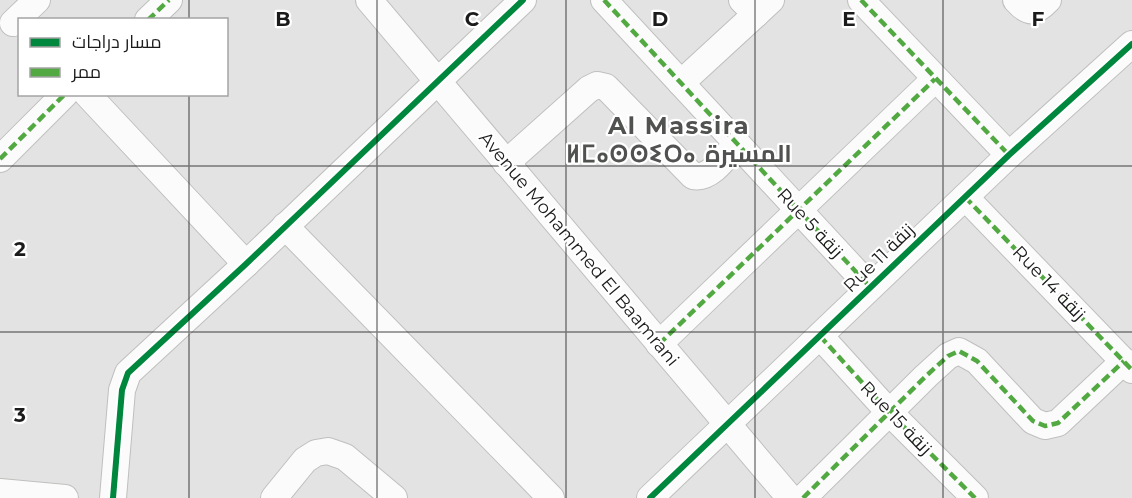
<svg xmlns="http://www.w3.org/2000/svg" width="1132" height="498" font-family="Montserrat,Cairo,'Noto Sans Tifinagh',sans-serif">
<rect width="100%" height="100%" fill="#e3e3e3"/>
<g fill="none" stroke-linecap="round" stroke-linejoin="round">
<defs>
<g id="street">
<polyline points="369,0 790,498"/>
<polyline points="604,0 870,287"/>
<polyline points="742,0 756,14 771,0"/>
<polyline points="861,0 1009,155"/>
<path d="M 1016,0 C 1028,14 1035,14 1048,0"/>
<polyline points="148,20 169,0"/>
<polyline points="13,23 37,0"/>
<polyline points="681,83 756,14"/>
<polyline points="87,94 246,264"/>
<polyline points="0,159 65,94"/>
<path d="M 506,163 L 589,89 L 597,85 L 606,87 L 693,176 C 711,180 726,156 737,143"/>
<polyline points="965,197 1132,370"/>
<polyline points="285,226 551,498"/>
<polyline points="820,336 889,412 975,498"/>
<polyline points="659,344 935,79"/>
<polyline points="0,492 65,498"/>
<polyline points="113,498 122,390 128,373 246,264 523,0"/>
<polyline points="274,498 305,460 316,453 328,451 345,457 394,498"/>
<polyline points="650,498 1009,155 1132,44"/>
<polyline points="803,498 926,376 948,356 959,351 977,361 1033,421 1045,426 1058,423 1124,361"/>
</g>
</defs>
<use href="#street" stroke="#bfc0be" stroke-width="28"/>
<use href="#street" stroke="#fbfbfb" stroke-width="26"/>
<g stroke="#52a942" stroke-width="4.5" stroke-dasharray="9 4.5" stroke-linecap="butt">
<polyline points="604,0 870,287"/>
<polyline points="861,0 1009,155"/>
<polyline points="148,20 169,0"/>
<polyline points="0,159 65,94"/>
<polyline points="965,197 1132,370"/>
<polyline points="820,336 889,412 975,498"/>
<polyline points="659,344 935,79"/>
<polyline points="803,498 926,376 948,356 959,351 977,361 1033,421 1045,426 1058,423 1124,361"/>
</g>
<defs>
<g id="cycleway">
<polyline points="113,498 122,390 128,373 246,264 523,0"/>
<polyline points="650,498 1009,155 1132,44"/>
</g>
</defs>
<use href="#cycleway" stroke="#fff" stroke-width="10"/>
<use href="#cycleway" stroke="#00873e" stroke-width="6"/>
</g>
<path fill="none" stroke="#1a1b1a" stroke-width="1.5" stroke-opacity="0.55" d="M 189,0 L 189,20M 377,0 L 377,498M 566,0 L 566,498M 755,0 L 755,498M 943,0 L 943,498M 189,94 L 189,498M 0,166 L 1132,166M 0,332 L 1132,332"/>
<g text-anchor="middle" dominant-baseline="central" stroke-width="4.5" stroke-linejoin="round" paint-order="stroke">
<g font-size="18" fill="#1a1b1a" stroke="#fff">
<text transform="translate(810 223) rotate(47)">Rue 5 زنقة</text>
<text transform="translate(579 249) rotate(50)">Avenue Mohammed El Baamrani</text>
<text transform="translate(879 258) rotate(-44)">Rue 11 زنقة</text>
<text transform="translate(1049 283) rotate(46)">Rue 14 زنقة</text>
<text transform="translate(896 418) rotate(46)">Rue 15 زنقة</text>
</g>
<g font-size="24" font-weight="bold" letter-spacing="1.5" fill="#50524f" stroke="#fff">
<text x="679" y="125">Al Massira<tspan x="679" dy="28">ⵍⵎⴰⵙⵙⵉⵔⴰ المسيرة</tspan></text>
</g>
</g>
<g font-size="20" text-anchor="middle" font-weight="bold" fill="#1a1b1a" stroke="#fff" stroke-width="4.5" stroke-linejoin="round" paint-order="stroke">
<text x="283" y="26">B</text>
<text x="472" y="26">C</text>
<text x="660" y="26">D</text>
<text x="849" y="26">E</text>
<text x="1038" y="26">F</text>
<text x="20" y="256">2</text>
<text x="20" y="422">3</text>
</g>
<rect x="18" y="18" width="210" height="78" fill="#ffffff" stroke="#a3a4a3" stroke-width="1.5"/>
<rect x="30" y="38" width="30" height="9" fill="#00873e" stroke="#a3a4a3" stroke-width="1.5"/>
<text x="72" y="48" font-size="18" fill="#1a1b1a">مسار دراجات</text>
<rect x="30" y="68" width="30" height="9" fill="#52a942" stroke="#a3a4a3" stroke-width="1.5"/>
<text x="72" y="78" font-size="18" fill="#1a1b1a">ممر</text>
</svg>
